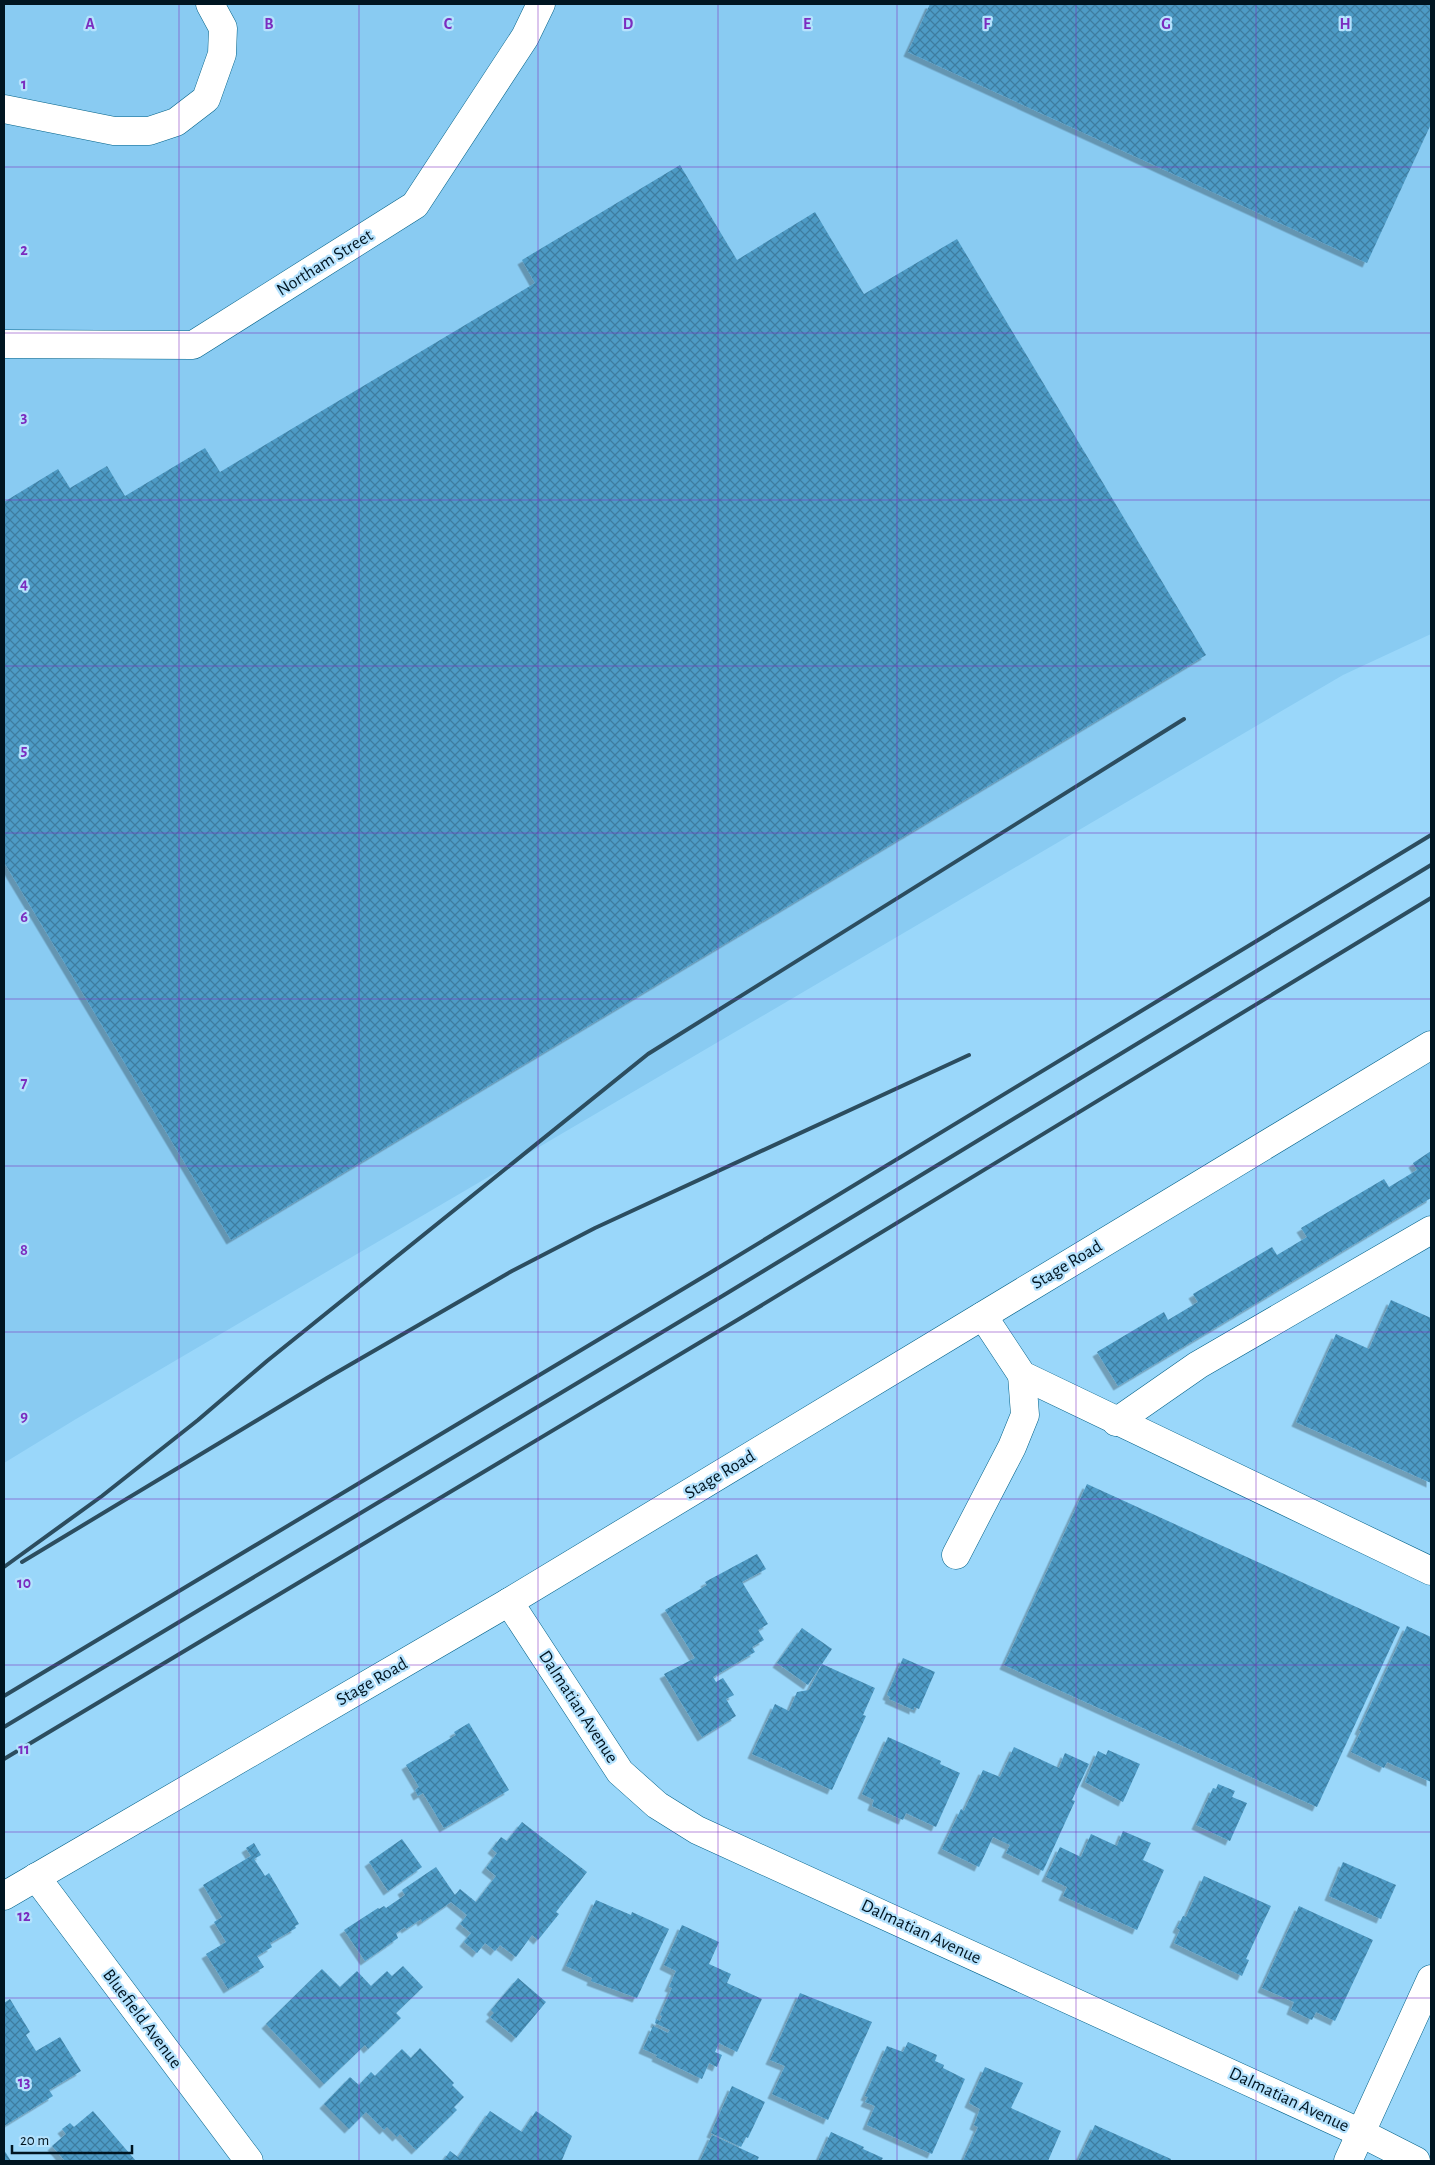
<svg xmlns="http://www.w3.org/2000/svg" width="1435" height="2165" font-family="'Alegreya Sans',sans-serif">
<defs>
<pattern id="building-cross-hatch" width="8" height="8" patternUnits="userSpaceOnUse" patternTransform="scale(1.25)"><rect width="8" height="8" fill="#4e9bc6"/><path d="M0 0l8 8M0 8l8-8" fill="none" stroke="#3e7da0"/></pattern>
<filter id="shadow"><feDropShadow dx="-4.5" dy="4.5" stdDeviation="0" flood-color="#0004"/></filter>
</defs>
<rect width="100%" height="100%" fill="#9ad7fa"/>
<polygon fill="#89cbf2" points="4,4 1431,4 1431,634 1343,675 76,1419 4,1463"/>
<g fill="url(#building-cross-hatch)" filter="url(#shadow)">
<polygon points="930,4 1431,4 1431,124 1367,263 908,52"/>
<polygon points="680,165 737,260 815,212 864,294 957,239 1206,655 231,1240 4,862 4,502 58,469 70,488 107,466 125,496 205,448 220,472 535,283 522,260"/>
<polygon points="1431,1151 1431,1198 1118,1386 1097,1352 1164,1312 1168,1320 1198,1302 1193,1294 1272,1247 1277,1255 1307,1237 1301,1228 1384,1179 1389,1187 1417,1170 1413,1163"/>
<polygon points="1391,1300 1431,1318 1431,1483 1296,1422 1336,1334 1369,1349"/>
<polygon points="1087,1484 1400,1627 1317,1807 1004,1665"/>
<polygon points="757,1554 766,1569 742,1582 768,1624 758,1630 764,1640 752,1647 755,1652 713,1677 716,1682 723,1678 734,1695 726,1699 736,1716 702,1737 664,1674 695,1658 665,1610 707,1585 705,1582"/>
<polygon points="1407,1626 1431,1637 1431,1782 1387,1762 1384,1768 1351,1752 1361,1731 1359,1730"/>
<polygon points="802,1628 832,1649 808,1685 777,1663"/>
<polygon points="903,1658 935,1672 919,1709 914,1707 914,1710 889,1699 890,1697 887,1695"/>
<polygon points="822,1664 875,1688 863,1715 866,1716 832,1790 752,1754 775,1704 789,1711 797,1692 809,1690"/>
<polygon points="469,1723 509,1790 444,1828 423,1793 418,1796 415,1790 419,1787 406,1765 456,1735 454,1732"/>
<polygon points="888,1737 941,1761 940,1764 960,1773 936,1827 906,1813 903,1820 872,1806 874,1800 862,1794"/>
<polygon points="1014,1747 1059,1768 1065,1753 1089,1764 1072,1800 1075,1801 1043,1871 1006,1853 1010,1845 993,1837 979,1867 942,1849 961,1809 964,1811 983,1770 1000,1777"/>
<polygon points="1108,1750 1140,1764 1123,1802 1085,1782 1098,1751 1106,1755"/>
<polygon points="1218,1784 1235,1791 1232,1797 1247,1803 1230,1841 1196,1825 1213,1788 1216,1789"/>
<polygon points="522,1822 587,1872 556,1912 559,1914 538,1940 532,1935 516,1957 500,1945 495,1951 485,1943 477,1953 464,1942 471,1933 460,1924 467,1915 451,1902 422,1922 421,1919 406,1929 405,1927 396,1933 398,1938 365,1961 344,1930 378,1908 379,1909 384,1906 386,1908 405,1895 402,1890 436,1867 455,1895 460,1889 476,1902 496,1876 486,1868 497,1853 492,1849 501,1837 507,1841"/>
<polygon points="1123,1831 1151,1843 1143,1860 1164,1870 1137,1930 1063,1896 1067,1887 1046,1877 1060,1847 1081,1857 1091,1834 1117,1846"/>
<polygon points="402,1839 422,1867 388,1891 369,1862"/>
<polygon points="254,1843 261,1855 254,1859 265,1876 269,1873 299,1924 295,1926 296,1928 270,1943 272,1947 257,1956 264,1967 228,1989 206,1954 226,1942 214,1922 222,1917 203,1885 251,1856 246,1848"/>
<polygon points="1343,1862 1396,1885 1381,1919 1329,1896"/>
<polygon points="1204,1876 1271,1906 1246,1959 1249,1960 1242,1976 1174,1943 1180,1930 1177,1928 1183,1916 1186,1917"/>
<polygon points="596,1900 631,1915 632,1912 669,1929 637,1998 591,1981 592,1978 566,1966"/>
<polygon points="1299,1906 1373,1940 1335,2021 1316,2012 1312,2020 1291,2010 1294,2002 1262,1988"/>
<polygon points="682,1925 719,1942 709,1964 731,1974 727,1983 762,1999 737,2052 719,2043 715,2052 722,2055 717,2067 709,2063 702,2079 656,2057 657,2055 643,2049 653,2026 668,2033 670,2030 655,2023 656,2019 660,2021 662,2016 660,2015 672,1988 669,1987 676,1971 664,1965"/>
<polygon points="403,1966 423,1987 396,2013 401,2018 368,2049 365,2045 324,2084 266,2024 322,1969 340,1987 357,1971 371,1986 387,1971 392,1976"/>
<polygon points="518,1978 546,2002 516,2038 490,2017 494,2013 491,2010"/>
<polygon points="800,1993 872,2022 828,2120 772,2094 785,2066 770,2060"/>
<polygon points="10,1999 30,2032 26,2035 36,2051 60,2037 81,2071 49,2090 53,2096 4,2126 4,2003"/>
<polygon points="908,2042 937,2055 935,2061 944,2065 943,2068 965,2079 932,2154 867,2125 875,2106 865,2102 868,2097 865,2096 887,2046 903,2052"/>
<polygon points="420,2048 454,2083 452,2085 464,2097 454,2107 457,2110 416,2150 400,2134 397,2137 387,2127 384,2130 366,2112 349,2129 324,2104 350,2077 359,2085 371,2072 375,2076 402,2049 411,2058"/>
<polygon points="985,2067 1023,2083 1011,2108 1061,2131 1048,2161 963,2161 978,2127 974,2125 980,2109 969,2103"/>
<polygon points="732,2086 765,2102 748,2138 746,2137 741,2147 711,2133"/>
<polygon points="93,2111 136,2161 65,2161 52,2146 66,2134 62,2129 70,2123 74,2127"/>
<polygon points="490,2111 522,2132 536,2111 572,2136 562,2160 564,2161 443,2161 450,2151 458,2157"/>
<polygon points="1095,2125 1171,2159 1170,2161 1078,2161"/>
<polygon points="831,2132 864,2147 863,2149 883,2158 881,2161 818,2161"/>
<polygon points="712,2135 759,2157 757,2161 700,2161"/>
<polygon points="4,2150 11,2161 4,2161"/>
</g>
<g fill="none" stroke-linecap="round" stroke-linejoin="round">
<defs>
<g id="minor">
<polyline points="4,109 114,131 149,131 176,122 206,99 222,54 223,28 210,4"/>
<polyline points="4,344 193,345 415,205 525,37 541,4"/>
<polyline points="983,1316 1022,1375 1431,1571"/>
<polyline points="1116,1422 1198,1365 1431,1230"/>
<polyline points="956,1555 1012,1447 1025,1415 1022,1375"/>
<polyline points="509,1602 620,1772 657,1805 697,1830 1361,2133 1416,2161"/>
<polyline points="36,1877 249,2161"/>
<polyline points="1348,2161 1431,1979"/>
</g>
<polyline id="major" points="4,1896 509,1602 1431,1045"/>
</defs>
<use href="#minor" stroke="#006188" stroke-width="29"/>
<use href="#major" stroke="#006188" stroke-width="29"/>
<use href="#minor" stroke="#fff" stroke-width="28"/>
<use href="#major" stroke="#fff" stroke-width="28"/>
<g stroke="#2c4d5f" stroke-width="4">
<polyline points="22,1562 327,1378 512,1271 595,1228 969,1055"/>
<polyline points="4,1567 102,1496 198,1420 267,1361 648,1054 1184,719"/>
<polyline points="4,1696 708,1274 1431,835"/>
<polyline points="4,1727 724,1295 1431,865"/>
<polyline points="4,1759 739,1319 1431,898"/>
</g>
</g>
<path fill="none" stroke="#7b2cbf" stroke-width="1" stroke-opacity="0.55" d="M 179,4 L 179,2161M 359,4 L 359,2161M 538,4 L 538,2161M 718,4 L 718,2161M 897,4 L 897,2161M 1076,4 L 1076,2161M 1256,4 L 1256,2161M 4,167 L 1431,167M 4,333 L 1431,333M 4,500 L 1431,500M 4,666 L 1431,666M 4,833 L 1431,833M 4,999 L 1431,999M 4,1166 L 1431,1166M 4,1332 L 1431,1332M 4,1499 L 1431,1499M 4,1665 L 1431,1665M 4,1832 L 1431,1832M 4,1998 L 1431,1998"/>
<g text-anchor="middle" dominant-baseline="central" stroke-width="4.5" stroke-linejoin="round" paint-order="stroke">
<g font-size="18" fill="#001521" stroke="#b5e2fd">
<text transform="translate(325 263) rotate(-32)">Northam Street</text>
<text transform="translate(1067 1265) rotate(-31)">Stage Road</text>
<text transform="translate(720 1475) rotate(-31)">Stage Road</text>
<text transform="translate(372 1682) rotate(-30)">Stage Road</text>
<text transform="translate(578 1707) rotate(57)">Dalmatian Avenue</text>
<text transform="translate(921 1932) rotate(25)">Dalmatian Avenue</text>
<text transform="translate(142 2019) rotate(53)">Bluefield Avenue</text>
<text transform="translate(1289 2100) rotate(25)">Dalmatian Avenue</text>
</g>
</g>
<g font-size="16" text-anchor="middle" font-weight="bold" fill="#7b2cbf" stroke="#b5e2fd" stroke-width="4.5" stroke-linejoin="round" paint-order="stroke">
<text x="90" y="29">A</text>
<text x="269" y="29">B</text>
<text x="448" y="29">C</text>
<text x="628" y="29">D</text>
<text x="807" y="29">E</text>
<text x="987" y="29">F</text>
<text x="1166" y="29">G</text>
<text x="1345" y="29">H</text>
<text x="24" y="89">1</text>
<text x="24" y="255">2</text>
<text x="24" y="422">3</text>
<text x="24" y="589">4</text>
<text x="24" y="755">5</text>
<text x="24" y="922">6</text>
<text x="24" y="1088">7</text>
<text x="24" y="1255">8</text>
<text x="24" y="1421">9</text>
<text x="24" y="1588">10</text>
<text x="24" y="1754">11</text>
<text x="24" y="1921">12</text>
<text x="24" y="2087">13</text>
</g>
<rect width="1435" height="2165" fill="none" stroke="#001521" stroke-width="10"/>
<path d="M12 2145v8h120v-8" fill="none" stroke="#001521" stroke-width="2.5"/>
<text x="20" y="2145" font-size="15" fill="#001521" stroke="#b5e2fd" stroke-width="4" paint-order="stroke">20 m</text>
</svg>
